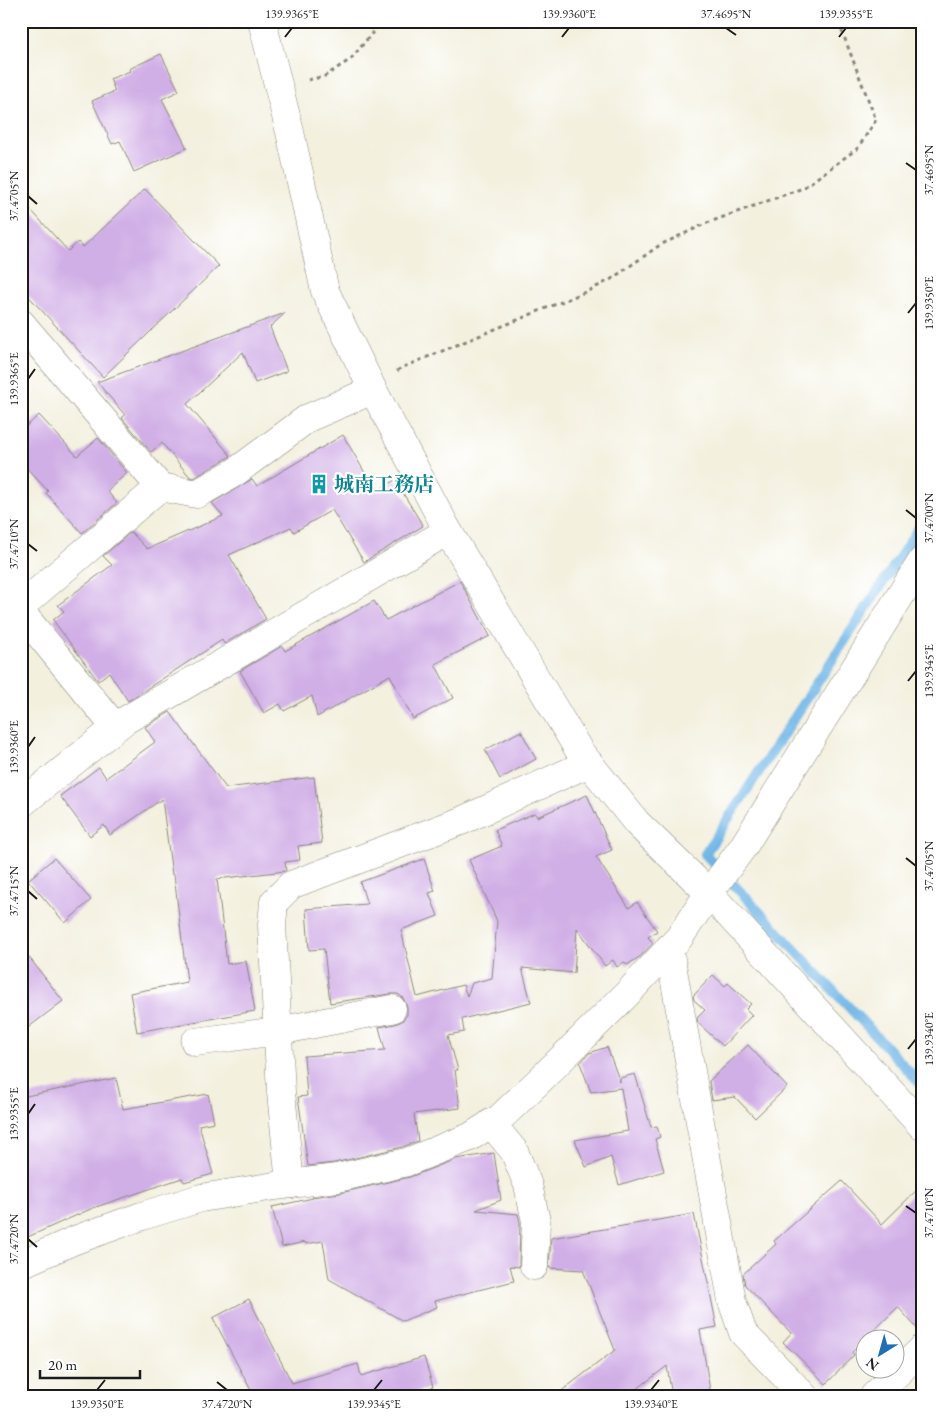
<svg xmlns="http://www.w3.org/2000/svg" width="943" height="1417" font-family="'EB Garamond','Noto Serif JP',serif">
<rect width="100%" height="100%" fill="#fff"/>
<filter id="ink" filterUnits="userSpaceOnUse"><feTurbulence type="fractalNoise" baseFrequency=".02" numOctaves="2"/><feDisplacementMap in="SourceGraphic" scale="10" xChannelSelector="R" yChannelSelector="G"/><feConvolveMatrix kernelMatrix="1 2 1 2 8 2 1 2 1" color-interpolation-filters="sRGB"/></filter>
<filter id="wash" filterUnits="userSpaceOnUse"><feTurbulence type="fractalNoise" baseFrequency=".0096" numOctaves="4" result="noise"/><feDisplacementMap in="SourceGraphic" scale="20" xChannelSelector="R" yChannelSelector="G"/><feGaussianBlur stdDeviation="1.12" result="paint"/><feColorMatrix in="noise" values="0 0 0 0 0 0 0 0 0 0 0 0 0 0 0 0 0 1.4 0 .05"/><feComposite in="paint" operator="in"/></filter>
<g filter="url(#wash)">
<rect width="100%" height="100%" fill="#f3f0de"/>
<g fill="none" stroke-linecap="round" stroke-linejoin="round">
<polyline stroke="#70b5e6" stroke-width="10" points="922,523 705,854 922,1085"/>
</g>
<g id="blocks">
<g fill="#d0aee6">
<polygon points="161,54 179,91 162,99 187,148 134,172 120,141 112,144 92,101 115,91 110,79 130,71 129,69"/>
<polygon points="145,189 219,266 103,377 21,288 21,199 68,251 78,242 83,247"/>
<polygon points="285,313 270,327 287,371 255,383 243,352 187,404 231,456 194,478 190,477 162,443 151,452 122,418 125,415 97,382"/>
<polygon points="39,415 77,456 98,438 127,473 107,491 117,503 82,533 46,493 48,491 21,462 21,431"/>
<polygon points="343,435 376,492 395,480 423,526 364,562 332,510 294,532 291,527 229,555 266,619 224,644 222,640 128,701 109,672 98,681 53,620 64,611 58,605 112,565 103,556 131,532 147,549 223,516 212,503 252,479 257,486"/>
<polygon points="460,581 490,636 435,664 453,698 413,719 390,675 317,717 312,696 284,711 280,704 264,713 240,671 282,646 285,651 374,601 386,620"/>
<polygon points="170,712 226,788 314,777 322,843 298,846 300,860 285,862 286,870 285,871 217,879 227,964 246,961 255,1011 137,1032 130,993 187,982 174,875 172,875 162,799 110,835 104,825 90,836 60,796 99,767 106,778 155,742 145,727"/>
<polygon points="521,731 536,759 500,779 485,750"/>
<polygon points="587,795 612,850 596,857 629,908 637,902 657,931 648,937 653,943 641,956 627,965 624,962 617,967 613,960 605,966 577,928 574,973 522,968 531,1002 462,1019 464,1032 448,1035 458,1070 455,1070 460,1108 414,1114 418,1141 402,1147 334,1163 308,1166 298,1097 307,1096 304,1056 385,1050 379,1027 395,1024 402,1021 407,1015 407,1007 403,998 398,994 390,994 330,1003 324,949 309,950 306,909 367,904 360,882 424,859 435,891 429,893 438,916 401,930 417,997 463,985 467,996 472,983 492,978 497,921 469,860 502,846 495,830 535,813 537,817"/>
<polygon points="54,858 91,900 65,923 28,880"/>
<polygon points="21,947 63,1001 21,1033"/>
<polygon points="713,975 725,986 728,983 751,1004 746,1009 752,1015 723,1046 698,1023 697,1018 705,1010 694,1000 693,996"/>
<polygon points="748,1045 787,1087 755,1118 735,1097 712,1100 709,1081"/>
<polygon points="607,1047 620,1082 620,1078 635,1074 651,1127 657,1126 660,1137 655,1139 664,1171 619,1185 611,1157 586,1167 575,1140 628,1131 621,1088 591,1092 580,1063 589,1053"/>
<polygon points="116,1078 123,1109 208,1094 214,1122 199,1125 213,1174 184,1182 182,1178 93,1208 21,1240 21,1097"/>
<polygon points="494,1153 501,1200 476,1210 518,1214 520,1222 519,1267 510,1266 514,1281 435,1301 437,1307 403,1321 329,1279 323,1241 306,1244 305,1242 282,1247 272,1207 313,1198 312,1197 340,1193 410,1177 456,1159"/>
<polygon points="842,1181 882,1224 922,1185 922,1334 898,1307 852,1352 854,1355 826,1384 783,1342 791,1333 745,1285 743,1274 776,1244 774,1241"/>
<polygon points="694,1214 717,1327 700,1330 711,1396 672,1396 667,1366 628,1396 555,1396 615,1350 583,1270 549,1268 551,1238"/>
<polygon points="249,1299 292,1383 358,1364 361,1376 424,1357 433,1387 404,1396 254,1396 213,1318"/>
</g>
</g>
</g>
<g filter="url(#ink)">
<use href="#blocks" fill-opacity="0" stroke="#88867d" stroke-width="1"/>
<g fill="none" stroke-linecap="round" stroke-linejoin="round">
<defs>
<g id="minor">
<polyline points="262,21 290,132 325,291 373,390 448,531 580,752 637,823 709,893 922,1126"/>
<polyline points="21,323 160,487 21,606"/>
<polyline points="160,487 197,494 234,473 308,418 373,390"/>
<polyline points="21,612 115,727"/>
<polyline points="21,804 124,721 448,531"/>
<polyline points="669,948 732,1301 743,1333 804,1396"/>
<polyline points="195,1042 278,1031 392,1009"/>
<polyline points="491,1123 514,1151 528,1185 536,1221 534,1266"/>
<polyline points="290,1184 281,1092 272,925 274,902 291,885 461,821 589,763"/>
<polyline points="21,1264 75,1240 142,1216 201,1198 275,1186 337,1178 407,1162 470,1137 500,1118 539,1081 626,995 679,938 709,893 743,847 922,561"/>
<polyline points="874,1396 922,1349"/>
</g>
</defs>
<use href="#minor" stroke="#88867d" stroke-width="29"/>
<g stroke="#88867d" stroke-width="3" stroke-dasharray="4 4" stroke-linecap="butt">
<polyline points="21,22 22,21"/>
<polyline points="308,80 325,76 351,59 382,21"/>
<polyline points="397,371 401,368 590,290 610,280 660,245 707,223 803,188 858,148 876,120 838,21"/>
</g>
<use href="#minor" stroke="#fff" stroke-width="28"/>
</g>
</g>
<path fill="none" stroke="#1c1c1c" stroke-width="2" d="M 726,28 L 736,35M 285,37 L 292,28M 562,37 L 569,28M 839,37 L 846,28M 906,163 L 916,170M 28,196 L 37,204M 908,313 L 916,303M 28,379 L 35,369M 906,510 L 916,518M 28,544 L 37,551M 908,681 L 916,671M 28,747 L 35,737M 906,858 L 916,866M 28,891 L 37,899M 908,1049 L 916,1039M 28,1114 L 35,1104M 906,1206 L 916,1213M 28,1239 L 37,1247M 217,1382 L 227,1390M 97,1390 L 105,1380M 374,1390 L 382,1380M 651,1390 L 659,1380"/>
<defs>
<symbol id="building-bare" viewBox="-9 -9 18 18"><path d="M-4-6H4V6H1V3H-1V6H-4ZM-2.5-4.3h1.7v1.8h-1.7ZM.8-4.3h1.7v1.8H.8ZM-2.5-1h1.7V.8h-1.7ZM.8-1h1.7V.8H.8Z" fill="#0f9aa8" stroke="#fff" stroke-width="2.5" paint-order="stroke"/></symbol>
</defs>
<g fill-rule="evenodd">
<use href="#building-bare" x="305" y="470" width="28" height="28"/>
</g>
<g text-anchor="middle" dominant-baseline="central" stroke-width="4.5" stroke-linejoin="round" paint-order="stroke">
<g font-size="20" font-weight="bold" fill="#0d838f" stroke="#fff" text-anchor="start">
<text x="334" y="484">城南工務店</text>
</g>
</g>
<rect width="943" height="1417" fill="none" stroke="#fff" stroke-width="55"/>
<g transform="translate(880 1354) rotate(217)"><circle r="24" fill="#ffffff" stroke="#a4a4a4"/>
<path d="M0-4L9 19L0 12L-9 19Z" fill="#1f6fb2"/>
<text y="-8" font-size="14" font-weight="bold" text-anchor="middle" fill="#1c1c1c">N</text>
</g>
<path d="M40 1370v8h100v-8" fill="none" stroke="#1c1c1c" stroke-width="2.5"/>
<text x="48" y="1370" font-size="15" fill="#1c1c1c" stroke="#ffffff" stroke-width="4" paint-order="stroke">20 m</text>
<rect x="28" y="28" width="888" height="1362" fill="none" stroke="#1c1c1c" stroke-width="2"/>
<g font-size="12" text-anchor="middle" fill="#1c1c1c">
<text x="292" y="18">139.9365°E</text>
<text x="569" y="18">139.9360°E</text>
<text x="726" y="18">37.4695°N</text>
<text x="846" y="18">139.9355°E</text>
<text transform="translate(929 170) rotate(-90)" y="4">37.4695°N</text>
<text transform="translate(14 196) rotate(-90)" y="4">37.4705°N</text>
<text transform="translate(929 303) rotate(-90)" y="4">139.9350°E</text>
<text transform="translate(14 379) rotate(-90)" y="4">139.9365°E</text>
<text transform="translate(929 518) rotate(-90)" y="4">37.4700°N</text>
<text transform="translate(14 544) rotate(-90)" y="4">37.4710°N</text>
<text transform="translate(929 671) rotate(-90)" y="4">139.9345°E</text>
<text transform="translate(14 747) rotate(-90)" y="4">139.9360°E</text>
<text transform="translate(929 866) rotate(-90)" y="4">37.4705°N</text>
<text transform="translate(14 891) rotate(-90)" y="4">37.4715°N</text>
<text transform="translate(929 1039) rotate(-90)" y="4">139.9340°E</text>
<text transform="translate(14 1114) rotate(-90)" y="4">139.9355°E</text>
<text transform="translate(929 1213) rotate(-90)" y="4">37.4710°N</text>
<text transform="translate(14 1239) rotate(-90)" y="4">37.4720°N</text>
<text x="97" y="1408">139.9350°E</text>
<text x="227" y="1408">37.4720°N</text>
<text x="374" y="1408">139.9345°E</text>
<text x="651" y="1408">139.9340°E</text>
</g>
</svg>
